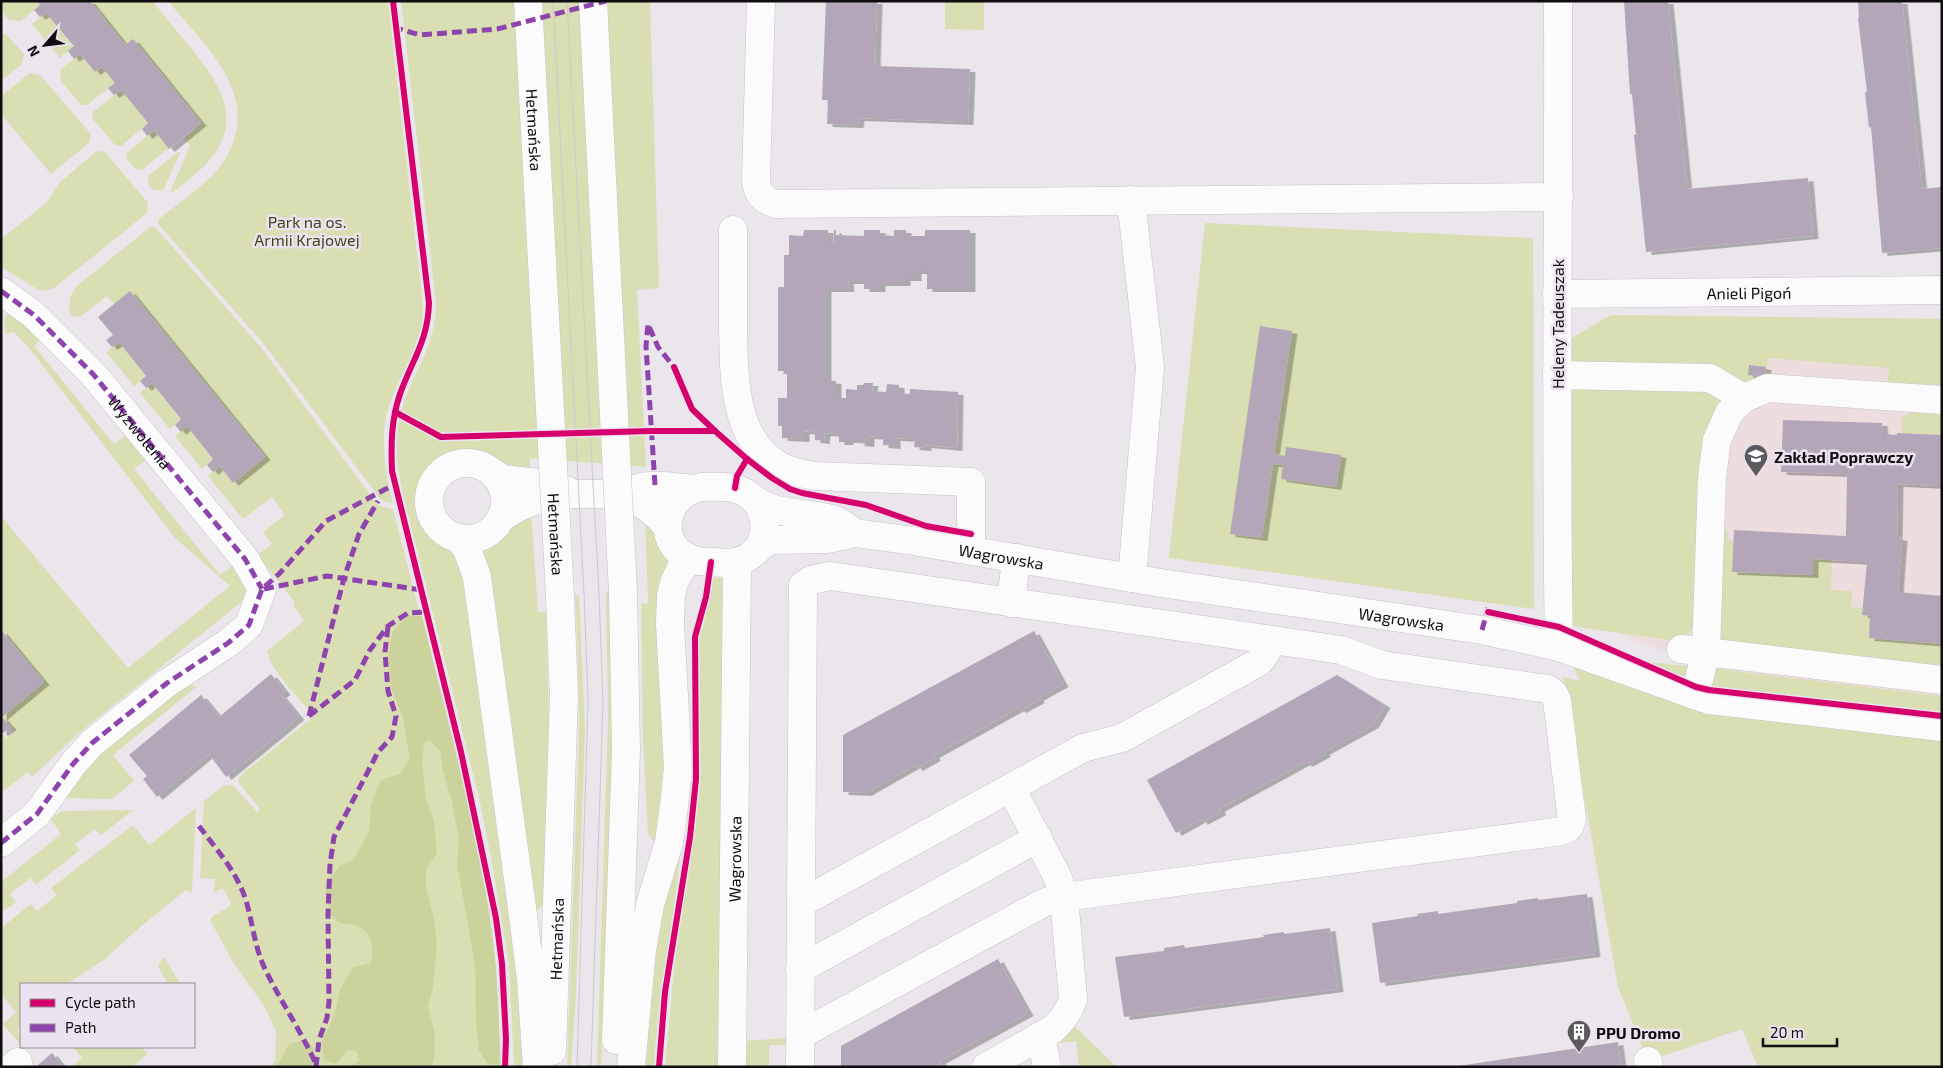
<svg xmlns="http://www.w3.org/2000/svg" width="1943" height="1068" font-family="'Exo 2',sans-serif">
<defs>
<filter id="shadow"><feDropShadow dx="5.5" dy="3" stdDeviation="0" flood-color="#0004"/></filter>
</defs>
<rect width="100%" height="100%" fill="#eae6ec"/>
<polygon fill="#eddddf" points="1611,315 1942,319 1942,696 1702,667 1571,615"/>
<g fill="#dadfb3">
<polygon points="1,1 37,1 40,5 21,21 9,20 1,10"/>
<path d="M 90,1 L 152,1 C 164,15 175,29 187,43 C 212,74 244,112 215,153 C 204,169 188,180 173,192 L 170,192 L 190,146 L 184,138 L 201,123 L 133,40 L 125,45 Z"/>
<path d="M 168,1 L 388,1 L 423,305 C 423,346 401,369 389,406 C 379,436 385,473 393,504 L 381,500 L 263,343 L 158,224 L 159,219 C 176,205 196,191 212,176 C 223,165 231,151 235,136 C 250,83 199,39 168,1 Z"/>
<path d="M 401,1 L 650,1 L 659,288 L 637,290 L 646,467 L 530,458 L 530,476 C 509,468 475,451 454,456 L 430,478 L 424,507 L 435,529 L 463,553 L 512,908 L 525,1067 L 514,1067 L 509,964 L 491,857 L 479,798 L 402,490 C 396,464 394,434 402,409 C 413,370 436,347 436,303 Z"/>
<polygon points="945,1 984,1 984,30 945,29"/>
<polygon points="46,13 74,46 60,58 32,24"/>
<polygon points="1,34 6,34 24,54 22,64 1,81"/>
<polygon points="80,54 95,72 102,67 115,83 87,105 81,105 60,80 61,69"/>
<polygon points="30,73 40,75 91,134 89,143 51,174 1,114 1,96"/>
<polygon points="121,90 148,123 121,146 115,145 92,118 93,112"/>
<polygon points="154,130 169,149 166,150 142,170 135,169 126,158 127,153"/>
<polygon points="97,151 105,152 148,203 147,213 54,288 43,291 37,289 1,267 1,234 4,237 48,201 59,183"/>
<polygon points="178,152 180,153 163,191 153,190 148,184 148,176"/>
<polygon points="1205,223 1533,238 1534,609 1169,558"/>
<path d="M 150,227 L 155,227 L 260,346 L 378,505 L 393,509 L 451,735 L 479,859 L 489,912 L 496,966 L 501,1067 L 269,1067 L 275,1062 L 276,1031 L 264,1006 L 233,962 L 210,920 L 213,916 L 230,906 L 231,903 L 223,889 L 220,889 L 214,893 L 215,879 L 200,878 L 204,801 L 224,785 L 234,786 L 257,812 L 260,809 L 238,782 L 240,776 L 314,716 C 300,699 272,673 267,651 L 304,621 L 294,606 L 294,601 L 257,555 L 272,544 L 263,532 L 285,515 L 272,497 L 243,519 L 208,476 L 220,466 L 233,483 L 265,457 L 130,291 L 114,304 L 107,296 L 80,317 L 71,316 C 68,305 69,296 76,287 Z"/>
<path d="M 8,311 L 44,337 L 34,346 L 114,444 L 128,433 L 148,458 L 134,469 L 220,575 L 235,564 L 250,595 L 78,734 L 32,777 L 28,772 L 1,793 L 1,732 L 7,738 L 14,732 L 2,717 L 44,682 L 1,630 L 1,516 L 128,668 L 230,586 L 175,538 L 30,349 L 14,332 L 6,334 C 4,325 4,319 8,311 Z"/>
<polygon points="1611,315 1942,319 1942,392 1887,387 1889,368 1768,358 1766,377 1738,387 1695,627 1683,637 1669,640 1584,628 1571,625 1571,338"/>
<polygon points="119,342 146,376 134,386 106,352"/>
<polygon points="152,383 181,419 170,429 140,393"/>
<polygon points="1921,408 1942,410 1942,435 1902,433 1902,417"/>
<polygon points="187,426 213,459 202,469 175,436"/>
<polygon points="531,511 538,612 546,612 549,722 543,904 542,907 537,910 534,910 482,547 485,542 492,538 502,528"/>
<polygon points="645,513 669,550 665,575 667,748 657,841 654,842 648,834 643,742 641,604 648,603"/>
<polygon points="1715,530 1727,530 1728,541 1733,541 1733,572 1812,575 1813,559 1832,560 1831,590 1852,591 1851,607 1863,608 1862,615 1870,616 1869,638 1942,644 1942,675 1725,643 1718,636"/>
<polygon points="705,578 721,578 725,589 724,1067 665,1067 673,979 688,858 694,758 698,652"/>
<path d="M 606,593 L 610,593 C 616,751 607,909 601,1067 L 597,1067 L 608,719 Z"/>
<polygon points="575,595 579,595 585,729 576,994 571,1067 567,1067 579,731 578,659"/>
<polygon points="1567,655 1702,667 1942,696 1942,1067 1758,1067 1742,1029 1648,1061 1618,987 1563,677 1580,681"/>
<polygon points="189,684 196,687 113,755 134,781 112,799 60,798 93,753"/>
<polygon points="196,808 192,893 186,890 139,928 105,959 67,984 21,984 21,1026 18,1029 18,1033 21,1038 21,1045 3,1024 16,1012 1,994 1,928 31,904 37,911 57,895 51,888 133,825 149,845"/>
<polygon points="133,810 101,835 95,829 75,844 80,850 36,885 30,878 10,894 16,902 1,913 1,882 61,834 51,819 61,811"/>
<path d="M 681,845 C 675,919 658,992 654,1067 L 642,1067 L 659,916 Z"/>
<polygon points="165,958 180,984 168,984 158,967 161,960"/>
<polygon points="1073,1025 1117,1067 1079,1067 1076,1041 1057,1043 1059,1039"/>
<polygon points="788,1038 788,1045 769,1045 769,1067 742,1067 743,1041"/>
<polygon points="73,1047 142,1047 147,1054 132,1067 72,1067 82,1058"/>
</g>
<g fill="#ccd29c">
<path d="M 408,616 L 422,616 C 446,714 473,812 489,912 C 497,962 499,1012 500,1063 L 489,1065 L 479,1051 L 476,1024 L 475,964 L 457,864 L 459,840 L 452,802 L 443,771 L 440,751 L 430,740 L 424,743 L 422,762 L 426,800 L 434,820 L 437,853 L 426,870 L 426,887 L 433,915 L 437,941 L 433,988 L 428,1007 L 435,1033 L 434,1058 L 431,1067 L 350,1067 L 359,1061 L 357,1052 L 348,1050 L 336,1064 L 324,1060 L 322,1042 L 334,1016 L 340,990 L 353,967 L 371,963 C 376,938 367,923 341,924 L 331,915 L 326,896 L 326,884 L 340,866 L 354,859 L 369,832 L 371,804 L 381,780 L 400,774 L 410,759 L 403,718 L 392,690 L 388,654 L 393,631 Z"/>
<polygon points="307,1039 314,1049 312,1067 277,1067 289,1044"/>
</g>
<g fill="#b2a6b8" filter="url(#shadow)">
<polygon points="37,1 90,1 125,45 133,39 201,123 169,149 154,130 147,136 142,129 148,123 121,90 114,95 108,88 115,83 102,67 95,72 80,54 74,59 68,51 74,46 46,13 40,17 34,10 40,5"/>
<polygon points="826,1 877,1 875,66 970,69 968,122 859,118 858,125 827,124 828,100 822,100"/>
<polygon points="1624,1 1668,1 1687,189 1808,178 1813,236 1646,252 1634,135 1636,135 1632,94 1630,94"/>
<polygon points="1858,1 1902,1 1922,189 1942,187 1942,248 1882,253 1871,127 1869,128 1865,92 1867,92 1858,18 1859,18"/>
<polygon points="804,230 828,230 828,243 834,243 834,230 836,230 836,235 864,236 864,230 880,230 880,235 894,236 894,230 906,230 906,236 925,236 925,230 970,230 970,289 927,289 927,271 916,271 916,278 905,278 905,283 880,283 880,289 864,289 864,281 848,281 849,289 826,289 826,380 836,381 836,398 846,398 846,389 857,390 857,385 863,385 864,383 873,383 872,391 886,392 887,384 899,385 899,393 910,394 910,389 958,392 957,448 926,445 926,448 914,447 915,439 895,438 895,446 883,445 883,437 869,436 869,444 859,443 859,440 848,440 848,442 839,442 839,434 825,433 824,441 815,440 815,432 804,431 804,439 782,438 782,426 778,426 778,398 787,398 787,371 778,371 778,287 784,287 784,255 789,255 789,235 803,236"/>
<polygon points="130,291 265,457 233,483 220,466 213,472 207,465 213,459 187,426 181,432 175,425 181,419 152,383 146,388 140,381 146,376 119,342 112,347 106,340 113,335 98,317"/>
<polygon points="1260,326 1292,331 1274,454 1285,456 1286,447 1341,455 1336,487 1281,479 1283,465 1273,464 1262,538 1230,534"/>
<polygon points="1749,365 1766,367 1765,377 1748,375"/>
<polygon points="1783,420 1882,423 1883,434 1897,435 1897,433 1942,435 1942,486 1898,484 1897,537 1902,538 1898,592 1942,596 1942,644 1869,638 1870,616 1862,615 1867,562 1813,559 1813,575 1732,572 1734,530 1846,536 1847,474 1781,472"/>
<polygon points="1,630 44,682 2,717 11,727 3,733 1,732"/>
<polygon points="1034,631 1063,684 1038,698 1039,700 1021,710 1019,708 934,755 935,758 917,768 915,765 866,793 843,792 843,735"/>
<polygon points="271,674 285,692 281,695 299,717 226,777 209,754 157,797 143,779 147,776 129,755 201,695 219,717"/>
<polygon points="1337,675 1385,705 1373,725 1324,752 1325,754 1307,764 1305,762 1219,809 1221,812 1202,822 1201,819 1176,833 1147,780"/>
<polygon points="1587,894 1595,954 1380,983 1372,923 1418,916 1417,914 1438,911 1438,914 1517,903 1517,901 1538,898 1538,900"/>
<polygon points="1330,928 1338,989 1124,1017 1115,957 1164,951 1164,948 1184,945 1185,948 1264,937 1263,935 1284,932 1284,934"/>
<polygon points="998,959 1028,1013 940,1061 941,1063 935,1067 841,1067 841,1046"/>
<polygon points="1618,1042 1621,1065 1623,1064 1623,1067 1452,1067"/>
<polygon points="52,1053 63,1067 40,1067 38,1065"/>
</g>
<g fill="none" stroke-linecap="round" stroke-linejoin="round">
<defs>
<g id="minor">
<path d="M 761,1 L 756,180 C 757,194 764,201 777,204 L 1559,197"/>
<path d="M 1558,1 C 1559,217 1555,432 1559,647"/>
<polyline points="1131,200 1150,367 1132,578"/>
<path d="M 733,230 C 733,262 733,294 733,326 C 734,373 732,442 782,467 C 792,472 803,474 815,476 L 971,482 L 971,550"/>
<polyline points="1,291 34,315 93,374 245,559 262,589 249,625 228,643 167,683 92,743 73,764 37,814 1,843"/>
<path id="s1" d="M 1557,294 L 1942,290"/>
<polyline points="1557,375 1710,378 1744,398"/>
<circle cx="467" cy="501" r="38"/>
<polyline points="493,473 503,479 548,484 568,491"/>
<path d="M 702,487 C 716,487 732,485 744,492 C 772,506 772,550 740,561 C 731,564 722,563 713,562 C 706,562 698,562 691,559 C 653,544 665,492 702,487 Z"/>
<path d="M 622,495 C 644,481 667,486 692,489"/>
<path d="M 757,501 C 778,516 807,512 831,519 C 840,521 847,527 855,533"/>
<path d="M 500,519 C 528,497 564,493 599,494 C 606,494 615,493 622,495 C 638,499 660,515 668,529"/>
<polyline points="458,538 467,549 477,577 522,908 531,979 537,1067"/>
<path id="s2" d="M 753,553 L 765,543 L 773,540 L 827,539 L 855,533 L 914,541 L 1161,583 L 1482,630 L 1559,647 L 1709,700 L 1942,727"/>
<polyline points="1011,603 1016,558"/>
<polyline points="1681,649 1942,680"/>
<polyline points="1695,695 1706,652 1712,477 1717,440 1729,413 1744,398 1768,388 1942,400"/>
<polyline points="801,903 1083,748 1122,738 1259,662 1266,653 1271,640"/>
<polyline points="800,969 1038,838"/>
<polyline points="1041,1036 1047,1067"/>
<polyline points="616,1040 626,750 623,592"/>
<path id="s3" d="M 552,1051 L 564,696 L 560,596"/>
<polyline points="1648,1061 1649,1067"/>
<polyline points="12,1067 18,1062"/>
<polyline points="631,1067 642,950 650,905 669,842 674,806 678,768 670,624 671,596 674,583 679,572 690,559"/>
<path id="s4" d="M 732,1067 L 737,562"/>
<polyline points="800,1067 803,585 811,580 830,576 1341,650 1382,665 1548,689 1554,694 1557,700 1572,820 1569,827 1562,831 1064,897 1045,902 800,1035"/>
<path d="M 986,1067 L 1053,1029 C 1063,1020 1069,1012 1073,999 L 1064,897 L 1058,878 L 1011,788"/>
</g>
</defs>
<use href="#minor" stroke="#c6c3c8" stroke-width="29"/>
<use href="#minor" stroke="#fcfbfc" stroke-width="28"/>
<g stroke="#cbcacc" stroke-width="1">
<polyline points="553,1 584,594 588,701 577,1067"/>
<polyline points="567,1 599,594 603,702 591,1067"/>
</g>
<defs>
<g id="minor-bridge">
<path id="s5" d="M 528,1 L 560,596"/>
<polyline points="593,1 623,592"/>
</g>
</defs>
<use href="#minor-bridge" stroke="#c6c3c8" stroke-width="29" stroke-linecap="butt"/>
<use href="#minor-bridge" stroke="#fcfbfc" stroke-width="28"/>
<g stroke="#8e44ad" stroke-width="5" stroke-dasharray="10 5" stroke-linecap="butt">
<polyline points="396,25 396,28 420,35 497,29 606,1"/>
<path id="s6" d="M 1,291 L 34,315 L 93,374 L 245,559 L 262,589"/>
<polyline points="655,485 646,346 648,324 658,347 674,367"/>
<polyline points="264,589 327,576 422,590"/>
<polyline points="1482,630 1488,608"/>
<polyline points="309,716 344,578 359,534 378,501"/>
<polyline points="309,716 355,680 370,650 388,626 408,613 428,612"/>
<path d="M 199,826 C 216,849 239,874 247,904 C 253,926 255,948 265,969 C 281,1002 301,1031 316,1064"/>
<polyline points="1,843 37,814 73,764 92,743 167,683 228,643 249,625 262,589 279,574 326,521 395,484"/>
<polyline points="316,1067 319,1040 327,1018 329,1002 328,914 330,864 334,837 378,752 392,737 396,716 388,691 385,652 388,626"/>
</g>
<defs>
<g id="cycleway">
<path d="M 393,1 L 429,303 C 428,341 412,360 400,394 C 391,420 391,445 392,471 L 461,752 L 496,918 L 502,964 L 506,1039 L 505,1067"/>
<polyline points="674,367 692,409 715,431 747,459"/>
<polyline points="395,412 441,437 651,431 715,431"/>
<polyline points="735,488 737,476 747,459 772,478 790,489 802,493 866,505 926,526 971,534"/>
<polyline points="1488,612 1559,627 1696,687 1709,690 1942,716"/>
<polyline points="659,1067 665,992 690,837 696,779 695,637 706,597 711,562"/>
</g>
</defs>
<use href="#cycleway" stroke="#ebe3ef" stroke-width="9"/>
<use href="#cycleway" stroke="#d6006c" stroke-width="6"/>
</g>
<defs>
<symbol id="school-pin" viewBox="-11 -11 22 30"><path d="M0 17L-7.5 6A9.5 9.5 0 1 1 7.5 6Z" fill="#5c595e" stroke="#ebe3ef"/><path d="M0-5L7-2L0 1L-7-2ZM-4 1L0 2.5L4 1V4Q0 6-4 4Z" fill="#fff"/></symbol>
<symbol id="building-pin" viewBox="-11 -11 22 30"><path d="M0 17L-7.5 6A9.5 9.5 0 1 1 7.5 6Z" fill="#5c595e" stroke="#ebe3ef"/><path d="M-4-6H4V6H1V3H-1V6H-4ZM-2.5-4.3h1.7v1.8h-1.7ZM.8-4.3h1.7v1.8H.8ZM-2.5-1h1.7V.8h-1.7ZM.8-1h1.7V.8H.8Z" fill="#fff"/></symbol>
</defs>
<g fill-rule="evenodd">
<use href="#school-pin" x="1742" y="442" width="28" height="38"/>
<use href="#building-pin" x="1565" y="1018" width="28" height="38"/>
</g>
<g text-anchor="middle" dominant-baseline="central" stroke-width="5" stroke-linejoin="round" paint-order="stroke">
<g font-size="16" fill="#100d11" stroke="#ebe3ef">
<text stroke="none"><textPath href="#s5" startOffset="129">Hetmańska</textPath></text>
<text stroke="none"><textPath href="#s1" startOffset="192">Anieli Pigoń</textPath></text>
<text transform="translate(1557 324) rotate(-90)">Heleny Tadeuszak</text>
<text stroke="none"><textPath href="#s6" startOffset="199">Wyzwolenia</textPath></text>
<text stroke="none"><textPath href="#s5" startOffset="534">Hetmańska</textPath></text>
<text stroke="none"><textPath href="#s2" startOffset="255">Wagrowska</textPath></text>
<text stroke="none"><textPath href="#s2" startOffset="660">Wagrowska</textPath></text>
<text stroke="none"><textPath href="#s4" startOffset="208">Wagrowska</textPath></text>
<text stroke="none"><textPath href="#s3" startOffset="112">Hetmańska</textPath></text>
</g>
<g font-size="16" fill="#41461c" stroke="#ebe3ef">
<text x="307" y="221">Park na os.<tspan x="307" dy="18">Armii Krajowej</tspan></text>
</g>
<g font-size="16" font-weight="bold" fill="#100d11" stroke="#ebe3ef" text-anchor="start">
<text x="1774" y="456">Zakład Poprawczy</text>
<text x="1596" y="1032">PPU Dromo</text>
</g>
</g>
<rect width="1943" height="1068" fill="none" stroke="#100d11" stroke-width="5"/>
<rect x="20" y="983" width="175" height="65" fill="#ebe3ef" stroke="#938d96"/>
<rect x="30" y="999" width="25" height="8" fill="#d6006c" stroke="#938d96"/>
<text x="65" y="1008" font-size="15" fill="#100d11">Cycle path</text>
<rect x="30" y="1024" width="25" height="8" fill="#8e44ad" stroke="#938d96"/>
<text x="65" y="1033" font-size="15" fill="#100d11">Path</text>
<g transform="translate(45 45) rotate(242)" stroke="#ebe3ef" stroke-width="4" paint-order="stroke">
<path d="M0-4L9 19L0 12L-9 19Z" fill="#100d11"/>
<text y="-8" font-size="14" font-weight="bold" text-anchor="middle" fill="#100d11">N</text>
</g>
<path d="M1763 1038v8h74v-8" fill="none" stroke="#100d11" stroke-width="2.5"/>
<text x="1770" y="1038" font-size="15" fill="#100d11" stroke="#ebe3ef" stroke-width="4" paint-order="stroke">20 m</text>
</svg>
